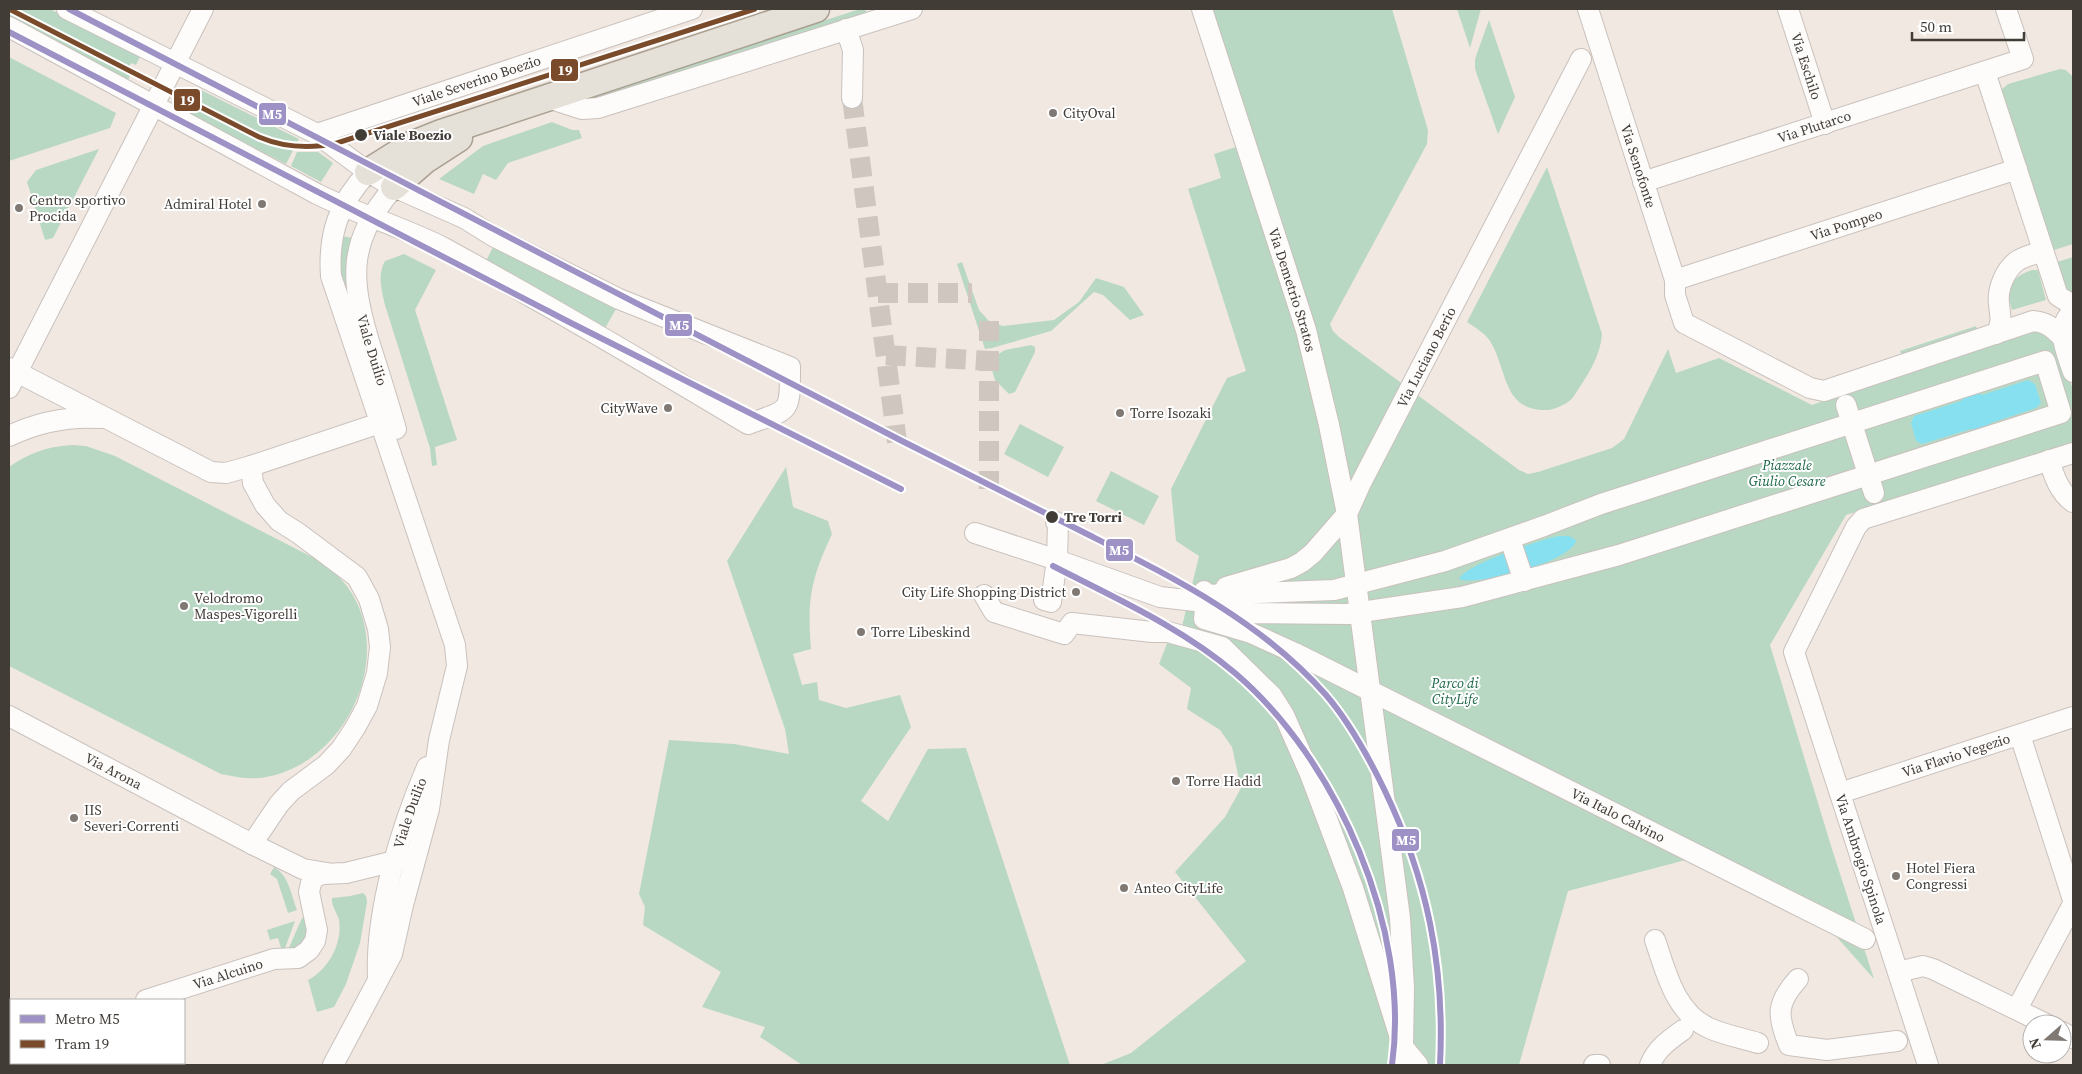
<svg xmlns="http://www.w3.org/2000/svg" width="2082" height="1074" font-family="'Source Serif 4',serif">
<rect width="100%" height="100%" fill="#f2e8e2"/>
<g fill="#b8d8c3">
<polygon points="9,9 50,9 141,55 136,65 131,63 128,69 132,72 128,80 9,19"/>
<polygon points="860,9 865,9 867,14 585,104 580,99"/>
<polygon points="1194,9 1392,9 1428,130 1427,144 1330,324 1333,331 1339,337 1519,470 1528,474 1538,472 1612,448 1624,439 1668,349 1676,373 1719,358 1812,405 2033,328 2057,338 2073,390 2073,442 2069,446 1846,515 1770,645 1832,849 1874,979 1826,925 1697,857 1568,891 1519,1065 1101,1065 1131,1053 1246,961 1175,872 1225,817 1241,788 1232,747 1220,730 1187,709 1191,688 1159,664 1168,641 1179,639 1199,556 1176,541 1171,489 1227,378 1246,371 1188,189 1221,178 1214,154 1236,147"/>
<polygon points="1457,9 1481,9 1470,48"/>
<polygon points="1489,20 1515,97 1498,134 1475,69 1475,59"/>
<polygon points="9,57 116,113 110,128 9,161"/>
<polygon points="2060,69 2066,70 2073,77 2073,244 2051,251 2001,97 2002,89 2008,84"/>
<polygon points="199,89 299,139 286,164 187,114"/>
<polygon points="552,122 572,130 579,130 582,138 508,163 496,180 483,174 474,194 439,179 483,146"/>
<polygon points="99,149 53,238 45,240 27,182 36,170"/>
<polygon points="297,152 318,152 333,163 321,182 291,166"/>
<path d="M 1547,167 L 1602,334 C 1600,358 1587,376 1574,396 C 1570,403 1556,409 1548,410 C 1502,412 1508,370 1490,341 C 1486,334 1474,327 1467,322 Z"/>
<polygon points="341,236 353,238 347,261 347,286 342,286 338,268"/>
<polygon points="496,241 619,304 604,330 483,267"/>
<path d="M 404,254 L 436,270 L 415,310 L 457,440 L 435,447 L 437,465 L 432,466 L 430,448 L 385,305 C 382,291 377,275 385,261 Z"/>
<polygon points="2073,257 2073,296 2067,291 2057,262"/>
<polygon points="962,262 979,310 989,321 1003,326 1054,320 1079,302 1096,278 1124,287 1144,315 1130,320 1103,295 1094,292 1051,331 992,348 985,349 957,264"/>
<path d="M 2032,270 L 2038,270 L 2046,300 L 2012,310 C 2005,288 2011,277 2032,270 Z"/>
<polygon points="1976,326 1979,335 1903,359 1900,351"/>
<polygon points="1031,345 1035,347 1035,352 1015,392 1009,394 995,380 989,360 1005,350"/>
<polygon points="1020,424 1064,447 1048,477 1004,454"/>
<path d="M 72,445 L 86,446 L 115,456 L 314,558 C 332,569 347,582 356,601 C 390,669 341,764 266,777 C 251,780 236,777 221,774 L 9,666 L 9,467 C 29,453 48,446 72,445 Z"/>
<path d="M 786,467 L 793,507 L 828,521 L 832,534 C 811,579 807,599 811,649 L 793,654 L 802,685 L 817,682 L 819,700 L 846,708 L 900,695 L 911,727 L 861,801 L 888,821 L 928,749 L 966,748 L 1070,1065 L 802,1065 L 760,1037 L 765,1027 L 702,1007 L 721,972 L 643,925 L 645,907 L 639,894 L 669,740 L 734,744 L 789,754 L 785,729 L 727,561 Z"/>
<polygon points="1111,471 1159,496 1144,525 1096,501"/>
<path d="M 274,867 C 289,876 291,894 297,910 L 288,913 L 277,879 L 270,874 Z"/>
<path d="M 363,893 L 366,896 L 367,902 L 360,943 L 346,984 L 334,1007 L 317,1012 L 308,980 C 328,970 343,943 339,920 C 337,912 331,906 332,898 L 350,896 Z"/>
<polygon points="308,917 309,923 304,946 287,952 302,918"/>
<polygon points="295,921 284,951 282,951 278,938 270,940 267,930"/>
</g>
<g fill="#87e0ef">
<path d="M 2028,380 L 2035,384 L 2041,403 L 2036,408 L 1991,423 C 1986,429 1979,432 1971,429 L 1922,444 L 1916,441 L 1911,423 L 1914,416 L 1961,401 L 1963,397 L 1977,392 L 1982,395 Z"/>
<path d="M 1558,536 L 1569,536 L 1576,540 C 1574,561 1477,587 1459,579 C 1466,564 1540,540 1558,536 Z"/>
</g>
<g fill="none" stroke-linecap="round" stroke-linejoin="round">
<g stroke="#cfc6c0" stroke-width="20" stroke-dasharray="20 10" stroke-linecap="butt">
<polyline points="852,98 897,442"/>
<polyline points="878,293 972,293"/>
<polyline points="989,321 989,489"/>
<polyline points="886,355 990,361"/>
</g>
<defs>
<g id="minor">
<path id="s1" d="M 1202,9 L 1306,330 L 1329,425 L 1347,514 L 1400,918 L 1404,988 L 1403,1047 L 1400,1065"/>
<path id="s2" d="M 1588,9 L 1675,280 L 1675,295 L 1684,323 L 1810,388 L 1824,391 L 2033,321 C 2046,322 2052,327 2062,337"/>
<path id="s3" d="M 1788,9 L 1825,124"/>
<path d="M 9,27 L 317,194 C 359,215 404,227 446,249 C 548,305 648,364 748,424 C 791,409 790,414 790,367 L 619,299 L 493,236 L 464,218 L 394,187 L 368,172 L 317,134 L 67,9"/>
<polyline points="846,29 853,50 852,98"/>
<polyline points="1985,72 2058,296 2073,305"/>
<polyline points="548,98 582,109 598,108 912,9"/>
<path id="s4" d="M 317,134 L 692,9"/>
<path id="s5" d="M 1643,182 L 2023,59 L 2006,9"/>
<path id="s6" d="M 394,187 C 345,244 351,282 371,348 C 380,375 388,402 396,429"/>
<path id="s7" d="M 1675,280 L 2017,169"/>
<path d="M 2073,311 C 2054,329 2066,350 2073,372"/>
<path d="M 1996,334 C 2003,321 2000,317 1999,304 C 1997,289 2005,270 2017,261 C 2025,256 2035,254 2043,251"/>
<polyline points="9,368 211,472 226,473 251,466 380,423"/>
<polyline points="9,388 203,9"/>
<polyline points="1846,405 1874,493"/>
<path d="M 9,436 C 38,422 68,416 101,418"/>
<path d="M 2049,460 C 2054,476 2059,492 2073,502"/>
<polyline points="251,466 253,483 265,505 279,521 298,533 357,577 369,599 378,629 380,647 377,673 367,706 355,728 341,749 326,765 291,791 279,804 252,844"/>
<polyline points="975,533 1057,560 1160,597 1204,602"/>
<polyline points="1510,539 1524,581"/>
<path id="s8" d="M 1226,587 L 1291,568 L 1302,562 L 1313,553 L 1347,514 L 1361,483 L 1581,59"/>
<path id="s9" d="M 1204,591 L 1204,595 L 1334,590 L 1445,561 L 1544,526 L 1601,504 L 2045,361 L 2061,413 L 1619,555 L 1462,597 L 1348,614 L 1242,613 L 1205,609 L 1204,619 L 1251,633 L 1295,653 L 1865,939"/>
<polyline points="984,595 994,612 1064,634 1072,623 1152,632 1168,632 1222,647 1272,696 1284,715 1310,774 1353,888 1403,1047 1418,1065"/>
<polyline points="1044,600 1051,602 1057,560 1058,523 1056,522"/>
<path id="s10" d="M 9,716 L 252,844 L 303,869 L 327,873"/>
<polyline points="2020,735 2073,900"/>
<path id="s11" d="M 1840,793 L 2073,717"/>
<path d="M 1655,940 C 1666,972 1675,1013 1709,1028 C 1724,1035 1742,1038 1758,1043"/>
<polyline points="1898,972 1923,966 1933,969 2046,1024"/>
<path id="s12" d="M 378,978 C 375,912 401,827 427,767"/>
<path d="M 1798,979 C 1776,1003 1777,1016 1789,1045 L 1827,1050 L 1897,1041"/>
<path id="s13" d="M 146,1000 L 274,959 L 298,958 L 309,950 L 315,941 L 317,930 L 309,892 L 311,883 L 315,877 L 323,874 L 346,873 L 415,856"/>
<polyline points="2017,1009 2073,904"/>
<polyline points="2062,1032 2073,1038"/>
<polyline points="9,1044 11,1043"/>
<path d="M 333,1065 L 392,954 L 403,905 L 429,809 L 439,740 L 457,666 L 455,645 L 331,276 C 328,233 339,203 368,172"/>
<polyline points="1594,1065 1600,1065"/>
<path d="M 1650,1065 C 1656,1049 1669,1040 1683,1030"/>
<polyline points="1928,1065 1794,652 1856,527 1863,519 2073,453"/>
</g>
<g id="major">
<polyline points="368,172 411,145 441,133 816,9"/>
<polyline points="394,187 425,160 459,138"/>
</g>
</defs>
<use href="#minor" stroke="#c9c1bc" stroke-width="22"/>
<use href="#major" stroke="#aaa091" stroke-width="29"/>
<use href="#minor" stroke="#fdfcfb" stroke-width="20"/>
<use href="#major" stroke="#e5e1d9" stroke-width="26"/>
<defs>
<path id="tram-1" d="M 9,9 L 259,137 C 285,148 310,149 337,143 L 755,9"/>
</defs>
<use href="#tram-1" stroke="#fff" stroke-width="9"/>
<use href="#tram-1" stroke="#7a4b2a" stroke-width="5"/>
<defs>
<g id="metro-1">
<path d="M 69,9 C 347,153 625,297 902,441 C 965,473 1028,505 1091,536 C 1176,579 1262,622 1326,695 C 1350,723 1368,756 1384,789 C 1427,878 1445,966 1440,1065"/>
<polyline points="9,32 573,324 901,489"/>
<path d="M 1053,566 C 1115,598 1181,627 1235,673 C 1338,761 1411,930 1392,1065"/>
</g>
</defs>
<use href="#metro-1" stroke="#fff" stroke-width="10"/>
<use href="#metro-1" stroke="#9d91c5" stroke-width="6"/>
</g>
<g fill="#807873" stroke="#fff" stroke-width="2">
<circle cx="1053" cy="113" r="5"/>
<circle cx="262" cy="204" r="5"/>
<circle cx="19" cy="208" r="5"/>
<circle cx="668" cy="408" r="5"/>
<circle cx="1120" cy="413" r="5"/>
<circle cx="1076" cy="592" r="5"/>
<circle cx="184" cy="606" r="5"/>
<circle cx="861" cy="632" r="5"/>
<circle cx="1176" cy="781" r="5"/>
<circle cx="74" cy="818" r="5"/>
<circle cx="1896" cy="876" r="5"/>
<circle cx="1124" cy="888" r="5"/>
</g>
<g fill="#423c37" stroke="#fff" stroke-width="2">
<circle cx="361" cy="135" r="7"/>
<circle cx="1052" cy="517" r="7"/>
</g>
<g text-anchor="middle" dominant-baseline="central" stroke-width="4" stroke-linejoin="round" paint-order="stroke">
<g font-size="14" fill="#423c37" stroke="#fff">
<text stroke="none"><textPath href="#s3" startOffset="60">Via Eschilo</textPath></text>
<text stroke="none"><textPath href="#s4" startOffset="168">Viale Severino Boezio</textPath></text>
<text stroke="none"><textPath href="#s5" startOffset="180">Via Plutarco</textPath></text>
<text stroke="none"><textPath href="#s2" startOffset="165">Via Senofonte</textPath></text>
<text stroke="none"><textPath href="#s7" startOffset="180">Via Pompeo</textPath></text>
<text stroke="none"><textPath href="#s1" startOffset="295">Via Demetrio Stratos</textPath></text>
<text stroke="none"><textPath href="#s6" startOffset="175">Viale Duilio</textPath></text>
<text stroke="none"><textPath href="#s8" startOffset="322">Via Luciano Berio</textPath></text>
<text stroke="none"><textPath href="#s11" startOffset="122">Via Flavio Vegezio</textPath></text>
<text stroke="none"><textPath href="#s10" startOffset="118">Via Arona</textPath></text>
<text stroke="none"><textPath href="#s12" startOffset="169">Viale Duilio</textPath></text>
<text stroke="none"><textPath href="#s9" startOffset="2290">Via Italo Calvino</textPath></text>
<text transform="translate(1861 859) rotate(72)">Via Ambrogio Spinola</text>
<text stroke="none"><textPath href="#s13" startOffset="86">Via Alcuino</textPath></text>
</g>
<g font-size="14" fill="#423c37" stroke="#fff" text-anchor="start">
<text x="1063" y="113">CityOval</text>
<text x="29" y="200">Centro sportivo<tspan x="29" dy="16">Procida</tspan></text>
<text x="252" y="204" text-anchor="end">Admiral Hotel</text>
<text x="658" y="408" text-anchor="end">CityWave</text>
<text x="1130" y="413">Torre Isozaki</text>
<text x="1066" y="592" text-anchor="end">City Life Shopping District</text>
<text x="194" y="598">Velodromo<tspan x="194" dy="16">Maspes-Vigorelli</tspan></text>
<text x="871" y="632">Torre Libeskind</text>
<text x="1186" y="781">Torre Hadid</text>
<text x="84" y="810">IIS<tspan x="84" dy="16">Severi-Correnti</tspan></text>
<text x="1906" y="868">Hotel Fiera<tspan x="1906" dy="16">Congressi</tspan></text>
<text x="1134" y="888">Anteo CityLife</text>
</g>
<g font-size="14" font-weight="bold" fill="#423c37" stroke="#fff" text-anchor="start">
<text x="373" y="135">Viale Boezio</text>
<text x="1064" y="517">Tre Torri</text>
</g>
<g font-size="14" font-style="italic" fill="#1c6747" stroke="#fff">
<text x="1787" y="465">Piazzale<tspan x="1787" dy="16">Giulio Cesare</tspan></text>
<text x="1455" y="683">Parco di<tspan x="1455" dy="16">CityLife</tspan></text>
</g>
</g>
<g stroke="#fff" stroke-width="2">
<rect x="550" y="58" width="29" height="24" rx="5" fill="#7a4b2a"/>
<rect x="173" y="88" width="28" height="24" rx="5" fill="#7a4b2a"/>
<rect x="258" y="102" width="29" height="24" rx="5" fill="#9d91c5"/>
<rect x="664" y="313" width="29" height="24" rx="5" fill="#9d91c5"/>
<rect x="1105" y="538" width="29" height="24" rx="5" fill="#9d91c5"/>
<rect x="1391" y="828" width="29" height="24" rx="5" fill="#9d91c5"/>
</g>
<g font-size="14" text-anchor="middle" font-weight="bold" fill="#fff">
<text x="565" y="75">19</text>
<text x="187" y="105">19</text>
<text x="272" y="119">M5</text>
<text x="679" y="330">M5</text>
<text x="1119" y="555">M5</text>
<text x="1406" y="845">M5</text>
</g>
<rect width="2082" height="1074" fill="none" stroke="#423c37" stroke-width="20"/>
<rect x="10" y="999" width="175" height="65" fill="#ffffff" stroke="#b3b1af"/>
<rect x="20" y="1015" width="25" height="8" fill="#9d91c5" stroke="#b3b1af"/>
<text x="55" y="1024" font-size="15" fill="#423c37">Metro M5</text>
<rect x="20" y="1040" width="25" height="8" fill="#7a4b2a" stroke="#b3b1af"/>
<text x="55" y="1049" font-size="15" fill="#423c37">Tram 19</text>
<g transform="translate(2047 1039) rotate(250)"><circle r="24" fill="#ffffff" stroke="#b3b1af"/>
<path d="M0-4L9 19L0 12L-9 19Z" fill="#807873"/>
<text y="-8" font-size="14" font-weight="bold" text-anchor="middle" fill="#423c37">N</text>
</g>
<path d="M1912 32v8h112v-8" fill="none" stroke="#423c37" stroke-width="2.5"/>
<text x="1920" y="32" font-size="15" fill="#423c37" stroke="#ffffff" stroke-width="4" paint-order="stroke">50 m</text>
</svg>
